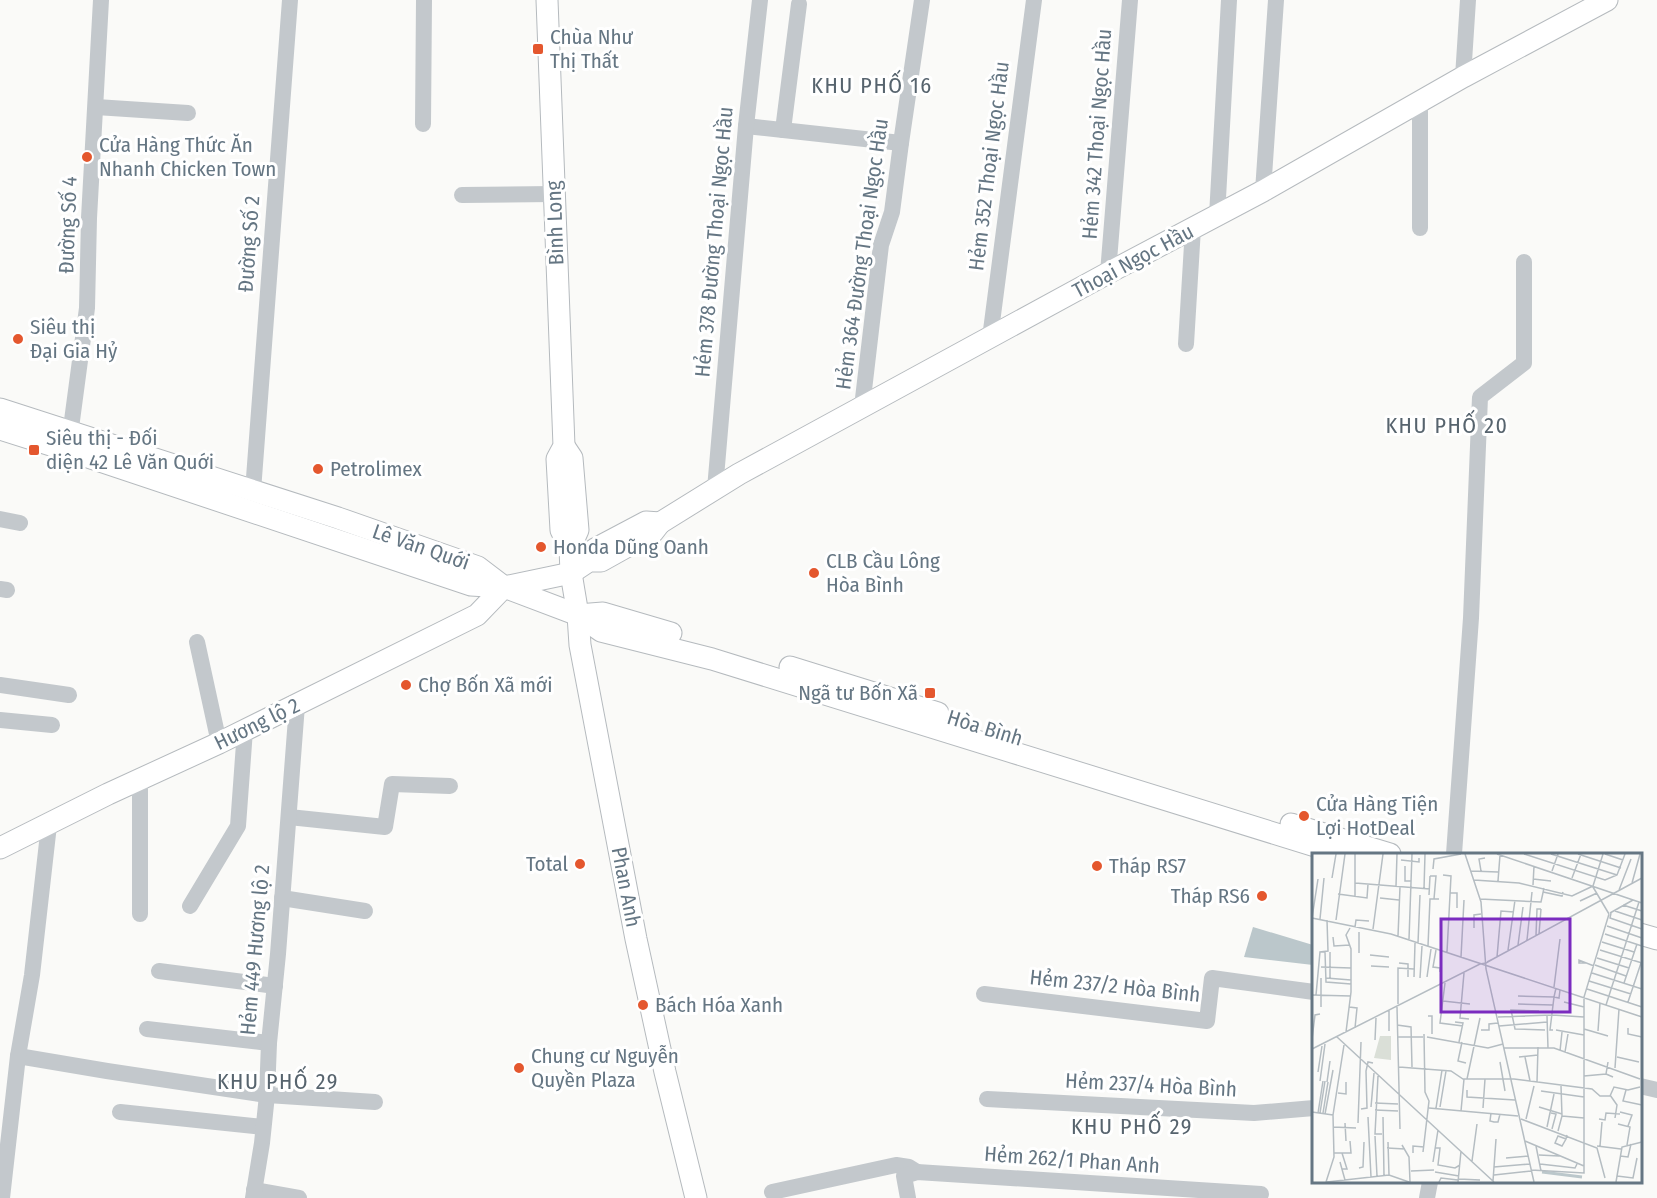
<svg xmlns="http://www.w3.org/2000/svg" width="1657" height="1198" font-family="'Fira Sans Condensed',sans-serif">
<rect width="100%" height="100%" fill="#fafaf8"/>
<polygon fill="#bbc7cb" points="1253,927 1313,945 1313,965 1244,957"/>
<g fill="none" stroke-linecap="round" stroke-linejoin="round">
<defs>
<g id="major">
<polyline points="547,0 564,446 557,459 561,530 570,548 571,573 578,615 580,645 636,939 665,1072 696,1198"/>
<polyline points="0,409 338,518 478,567 504,587 578,615 601,631 712,659 1341,854"/>
<polyline points="0,429 76,453 471,585 504,587 571,573 589,561 595,549 646,522 660,523 653,532 601,561 589,561"/>
<polyline points="564,446 572,458 578,530 570,548"/>
<polyline points="660,523 739,474 1108,273 1263,191 1463,77 1607,0"/>
<polyline points="578,615 603,613 671,633"/>
<polyline points="790,667 938,713"/>
<polyline points="1291,824 1390,854"/>
<polyline points="0,848 108,794 219,743 477,615 504,587"/>
<polyline points="1640,934 1657,939"/>
</g>
</defs>
<use href="#major" stroke="#b5babe" stroke-width="23"/>
<g stroke="#c3c8cc" stroke-width="16">
<polyline points="1463,77 1468,0"/>
<polyline points="96,107 188,113"/>
<polyline points="423,124 424,0"/>
<polyline points="746,126 901,143"/>
<polyline points="783,130 799,4"/>
<polyline points="1263,191 1276,0"/>
<polyline points="462,195 554,194"/>
<polyline points="1217,216 1229,0"/>
<polyline points="1420,228 1420,101"/>
<polyline points="1108,273 1130,0"/>
<polyline points="990,338 1034,0"/>
<polyline points="1186,344 1193,228"/>
<polyline points="862,407 881,245 892,212 901,143 922,0"/>
<polyline points="69,443 87,308 89,218 101,0"/>
<polyline points="715,489 746,126 760,0"/>
<polyline points="253,491 290,0"/>
<polyline points="0,519 20,523"/>
<polyline points="0,589 7,590"/>
<polyline points="197,642 219,743"/>
<polyline points="0,685 69,695"/>
<polyline points="0,720 52,725"/>
<polyline points="289,817 385,827 392,784 450,786"/>
<polyline points="1454,854 1471,618 1480,397 1524,363 1524,262"/>
<polyline points="282,898 365,911"/>
<polyline points="190,906 238,826 245,730"/>
<polyline points="140,914 140,780"/>
<polyline points="159,971 275,986"/>
<polyline points="984,994 1207,1021 1212,978 1314,992"/>
<polyline points="147,1029 269,1043"/>
<polyline points="18,1056 107,1071 267,1095 375,1102"/>
<polyline points="1640,1086 1657,1090"/>
<polyline points="987,1099 1254,1113 1314,1108"/>
<polyline points="120,1112 263,1127"/>
<polyline points="254,1190 299,1198"/>
<polyline points="772,1192 896,1165 909,1167 917,1172"/>
<polyline points="2,1198 18,1056 32,975 49,825"/>
<polyline points="253,1198 262,1143 267,1095 269,1043 278,954 297,705"/>
<polyline points="908,1198 904,1176 917,1172 1261,1194"/>
<polyline points="1427,1198 1430,1182"/>
</g>
<use href="#major" stroke="#fff" stroke-width="21"/>
</g>
<g fill="#e4572e" stroke="#fff" stroke-width="2">
<rect x="532" y="43" width="12" height="12" rx="3"/>
<circle cx="87" cy="157" r="6"/>
<circle cx="18" cy="339" r="6"/>
<rect x="28" y="444" width="12" height="12" rx="3"/>
<circle cx="318" cy="469" r="6"/>
<circle cx="541" cy="547" r="6"/>
<circle cx="814" cy="573" r="6"/>
<circle cx="406" cy="685" r="6"/>
<rect x="924" y="687" width="12" height="12" rx="3"/>
<circle cx="1304" cy="816" r="6"/>
<circle cx="580" cy="864" r="6"/>
<circle cx="1097" cy="866" r="6"/>
<circle cx="1262" cy="896" r="6"/>
<circle cx="643" cy="1005" r="6"/>
<circle cx="519" cy="1068" r="6"/>
</g>
<g text-anchor="middle" dominant-baseline="central" stroke-width="6" stroke-linejoin="round" paint-order="stroke">
<g font-size="21" fill="#657683" stroke="#fff" text-anchor="start">
<text x="550" y="37">Chùa Như<tspan x="550" dy="24">Thị Thất</tspan></text>
<text x="99" y="145">Cửa Hàng Thức Ăn<tspan x="99" dy="24">Nhanh Chicken Town</tspan></text>
<text x="30" y="327">Siêu thị<tspan x="30" dy="24">Đại Gia Hỷ</tspan></text>
<text x="46" y="438">Siêu thị - Đối<tspan x="46" dy="24">diện 42 Lê Văn Quới</tspan></text>
<text x="330" y="469">Petrolimex</text>
<text x="553" y="547">Honda Dũng Oanh</text>
<text x="826" y="561">CLB Cầu Lông<tspan x="826" dy="24">Hòa Bình</tspan></text>
<text x="418" y="685">Chợ Bốn Xã mới</text>
<text x="918" y="693" text-anchor="end">Ngã tư Bốn Xã</text>
<text x="1316" y="804">Cửa Hàng Tiện<tspan x="1316" dy="24">Lợi HotDeal</tspan></text>
<text x="568" y="864" text-anchor="end">Total</text>
<text x="1109" y="866">Tháp RS7</text>
<text x="1250" y="896" text-anchor="end">Tháp RS6</text>
<text x="655" y="1005">Bách Hóa Xanh</text>
<text x="531" y="1056">Chung cư Nguyễn<tspan x="531" dy="24">Quyền Plaza</tspan></text>
</g>
<g font-size="21" fill="#657683" stroke="#fff">
<text transform="translate(1097 134) rotate(-86)">Hẻm 342 Thoại Ngọc Hầu</text>
<text transform="translate(989 166) rotate(-83)">Hẻm 352 Thoại Ngọc Hầu</text>
<text transform="translate(555 223) rotate(-92)">Bình Long</text>
<text transform="translate(68 225) rotate(-88)">Đường Số 4</text>
<text transform="translate(714 242) rotate(-85)">Hẻm 378 Đường Thoại Ngọc Hầu</text>
<text transform="translate(249 244) rotate(-86)">Đường Số 2</text>
<text transform="translate(862 254) rotate(-82)">Hẻm 364 Đường Thoại Ngọc Hầu</text>
<text transform="translate(1133 261) rotate(-28)">Thoại Ngọc Hầu</text>
<text transform="translate(421 547) rotate(19)">Lê Văn Quới</text>
<text transform="translate(257 724) rotate(-26)">Hương lộ 2</text>
<text transform="translate(985 728) rotate(17)">Hòa Bình</text>
<text transform="translate(626 887) rotate(79)">Phan Anh</text>
<text transform="translate(255 950) rotate(-85)">Hẻm 449 Hương lộ 2</text>
<text transform="translate(1115 986) rotate(6)">Hẻm 237/2 Hòa Bình</text>
<text transform="translate(1151 1085) rotate(3)">Hẻm 237/4 Hòa Bình</text>
<text transform="translate(1072 1160) rotate(4)">Hẻm 262/1 Phan Anh</text>
</g>
<g font-size="22" letter-spacing="1.5" fill="#57646e" stroke="#fff">
<text x="872" y="85">KHU PHỐ 16</text>
<text x="1447" y="425">KHU PHỐ 20</text>
<text x="278" y="1081">KHU PHỐ 29</text>
<text x="1132" y="1126">KHU PHỐ 29</text>
</g>
</g>
<g transform="translate(1312 853)">
<rect width="330" height="330" fill="#fafaf8"/>
<path d="M 68,183 L 79,183 L 79,207 L 62,205 Z" fill="#dadfd7"/>
<path fill="none" stroke="#bbc7cb" stroke-width="3" d="M 230,319 L 270,324"/>
<path fill="none" stroke="#b5bdc2" stroke-width="1.5" d="M 153,1 L 169,49 L 174,116 L 222,329M 185,1 L 330,50M 212,1 L 293,27 L 305,22 L 313,1M 239,1 L 305,22M 266,1 L 309,15M 293,1 L 311,7M 89,7 L 107,9 L 107,5M 93,13 L 93,28 L 99,28M 121,16 L 122,6 L 149,1M 159,18 L 186,19M 169,18 L 167,6 L 173,5M 240,18 L 246,1M 131,22 L 139,23 L 135,99M 118,23 L 124,23 L 122,46M 20,25 L 24,1M 260,25 L 269,1M 221,26 L 239,28M 162,27 L 207,30 L 260,43 L 281,33M 186,28 L 188,2M 43,30 L 118,36M 320,30 L 328,1M 221,32 L 222,13M 84,33 L 85,1M 281,33 L 291,1M 281,34 L 297,61M 112,36 L 113,1M 307,37 L 319,6M 231,39 L 250,43 L 251,39M 138,40 L 145,40 L 145,55M 26,41 L 55,45 L 56,31M 117,42 L 118,23M 43,44 L 43,1M 68,45 L 87,47M 168,46 L 229,49 L 232,35M 268,48 L 285,40M 311,52 L 330,58M 303,58 L 330,67M 298,60 L 321,47M 299,60 L 298,65 L 330,76M 0,65 L 6,26M 0,65 L 79,81 L 330,164M 8,66 L 12,25M 24,67 L 33,1M 295,73 L 330,85M 43,74 L 44,67 L 57,68M 162,75 L 162,62 L 169,61M 61,76 L 71,1M 227,81 L 229,56M 293,81 L 330,93M 224,82 L 225,56 L 229,56M 86,83 L 88,34M 21,84 L 22,93 L 38,92M 97,86 L 100,1M 215,87 L 220,39M 290,89 L 322,99M 106,90 L 108,42M 206,92 L 211,54M 116,93 L 118,46 L 127,46M 124,97 L 121,114 L 128,115 L 128,119M 196,97 L 203,47M 288,97 L 330,110M 13,99 L 14,129 L 39,131M 18,99 L 18,125M 47,100 L 47,79M 58,102 L 77,104M 149,104 L 152,47M 185,104 L 189,58 L 202,59M 285,105 L 317,115M 181,106 L 330,25M 87,110 L 96,111 L 96,124M 274,110 L 267,110 L 267,107 L 282,113M 283,112 L 314,123M 59,113 L 77,114M 9,114 L 39,115M 152,120 L 148,165 L 157,166M 280,120 L 330,136M 102,124 L 103,90M 115,124 L 119,96M 14,125 L 39,127M 108,125 L 110,93M 277,128 L 319,141M 133,130 L 128,170 L 151,173M 312,130 L 325,91M 242,134 L 248,86M 275,136 L 330,154M 0,142 L 39,143M 4,142 L 8,99 L 16,98 L 15,67M 206,143 L 242,144 L 244,135M 131,148 L 158,151M 252,149 L 272,154M 316,149 L 329,110M 86,151 L 86,115 L 102,116M 206,151 L 241,152M 294,152 L 327,49M 9,154 L 9,125M 37,154 L 45,155 L 43,175M 85,154 L 88,276M 227,158 L 199,157 L 203,176 L 233,177M 240,162 L 272,164M 116,163 L 120,163 L 120,181M 235,163 L 236,195M 186,164 L 240,162M 143,169 L 151,170 L 147,189M 85,172 L 99,174 L 100,214M 187,173 L 235,169M 316,175 L 316,181 L 330,184M 272,176 L 296,183M 169,177 L 177,177 L 177,171 L 186,170M 241,177 L 238,177 L 242,144 L 247,145 L 248,137M 244,177 L 272,182M 77,178 L 77,157M 286,178 L 288,150M 34,179 L 39,139 L 39,96 L 34,82 L 38,75M 25,184 L 182,329M 86,184 L 111,184M 115,184 L 176,195 L 191,191M 0,186 L 3,162 L 8,161M 63,187 L 64,165M 330,187 L 330,237M 150,189 L 146,208 L 154,210M 192,195 L 242,195 L 328,226M 0,196 L 168,111 L 174,110 L 181,106 L 175,109M 248,198 L 250,179M 253,199 L 256,181M 207,204 L 226,202M 213,204 L 218,228M 305,204 L 327,209M 188,209 L 193,238M 296,209 L 294,221 L 301,224M 87,214 L 139,218 L 151,226 L 202,226 L 280,236 L 288,243 L 298,243 L 302,234 L 316,237 L 328,234M 303,215 L 307,156M 6,219 L 10,193M 66,223 L 63,281 L 70,281M 272,223 L 294,221M 155,226 L 168,165M 8,228 L 13,191M 15,229 L 18,208M 225,229 L 226,194M 155,237 L 155,244 L 203,247M 314,237 L 311,248 L 330,252M 229,238 L 272,244M 26,240 L 34,241 L 34,229M 298,242 L 305,252 L 303,265M 63,250 L 86,251M 59,254 L 62,220M 128,254 L 134,218M 227,254 L 250,261M 117,255 L 206,263M 124,255 L 130,217M 171,255 L 173,226M 49,256 L 55,255 L 54,218 L 56,209 L 61,210M 63,257 L 86,258M 149,258 L 152,226M 0,259 L 21,262M 308,259 L 320,262 L 316,273M 6,260 L 11,228M 8,260 L 13,228M 11,260 L 16,229M 179,260 L 178,268 L 182,269 L 186,269 L 188,261M 239,260 L 244,261 L 240,276M 13,261 L 21,217M 250,263 L 272,265M 56,264 L 59,324M 71,264 L 72,323M 209,266 L 285,295 L 293,325M 214,266 L 222,233M 287,266 L 293,267 L 294,260 L 308,261M 33,270 L 34,288M 46,270 L 49,189M 306,271 L 318,274 L 315,292M 21,274 L 44,275M 235,274 L 242,241M 246,278 L 250,263 L 249,233M 63,283 L 65,323M 254,286 L 246,283 L 243,290 L 250,293 L 254,286 L 255,282M 213,288 L 272,313M 76,289 L 77,322M 90,292 L 97,304 L 98,329M 224,293 L 229,318M 285,293 L 309,296M 288,293 L 290,269M 75,295 L 93,296M 123,295 L 128,295 L 126,312 L 143,315 L 148,312M 111,299 L 117,248 L 113,239 L 112,181M 22,300 L 39,300 L 38,288M 30,300 L 35,316 L 30,316M 101,300 L 101,293 L 112,294M 227,302 L 247,303M 308,303 L 316,304 L 319,291M 194,305 L 216,303M 160,308 L 165,271M 28,309 L 33,327M 121,309 L 126,277M 228,311 L 263,315 L 265,311M 182,314 L 218,311M 47,315 L 51,314 L 52,289M 219,317 L 272,320 L 272,144 L 297,61M 99,318 L 122,317M 123,319 L 147,323M 182,322 L 219,318M 305,323 L 321,325 L 325,305M 147,326 L 168,327M 181,328 L 184,286M 14,329 L 22,304 L 21,262 L 32,192M 15,329 L 77,322 L 97,329M 127,329 L 129,325 L 146,327M 146,329 L 149,298M 304,329 L 310,294 L 330,289"/>
<path fill="#7b2cbf" fill-opacity="0.15" stroke="#7b2cbf" stroke-width="3" d="M 129,66 L 258,66 L 258,159 L 129,159 Z"/>
<rect width="330" height="330" fill="none" stroke="#657683" stroke-width="3"/>
</g>
</svg>
